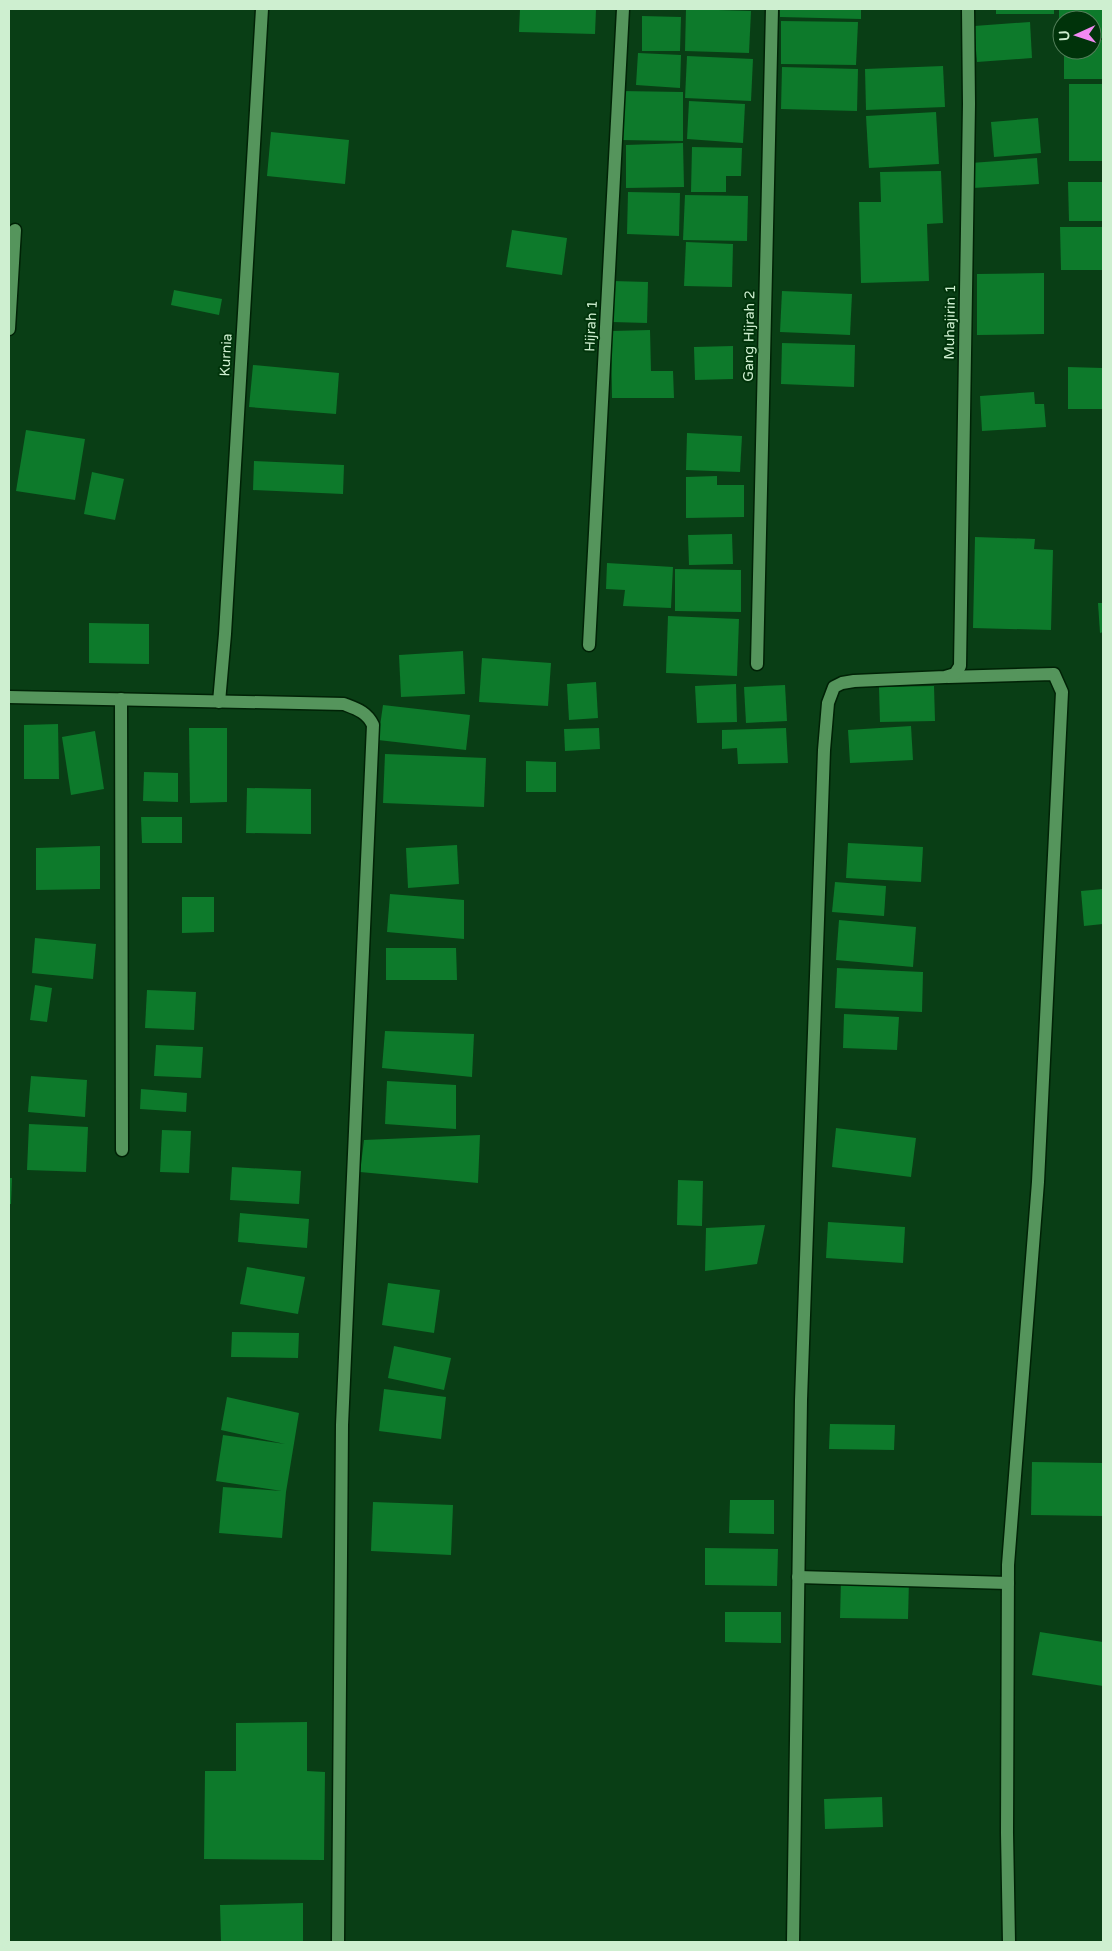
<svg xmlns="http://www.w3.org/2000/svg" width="1112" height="1951" font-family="'Varela Round',sans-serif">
<rect width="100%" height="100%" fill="#093e15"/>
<g fill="#0d7a2b">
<polygon points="520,9 596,9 595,34 519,32"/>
<polygon points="686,9 751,11 749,53 685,51"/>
<polygon points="780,9 861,9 861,19 780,17"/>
<rect x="996" y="9" width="58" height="5"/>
<polygon points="1059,9 1103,9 1103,38 1092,38 1092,20 1062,20 1062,37 1059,37"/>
<polygon points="642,16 681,17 680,51 642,51"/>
<polygon points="781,21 858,22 856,65 781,64"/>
<polygon points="1030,22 1032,58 977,62 974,26"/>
<polygon points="1092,40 1102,40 1103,79 1064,79 1064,50 1092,50"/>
<polygon points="638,53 681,55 680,88 636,85"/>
<polygon points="687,56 753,59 751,101 685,98"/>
<polygon points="943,66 945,107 866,110 865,69"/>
<polygon points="782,67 858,69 857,111 781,109"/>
<rect x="1069" y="84" width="34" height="77"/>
<polygon points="621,91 683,92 683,141 620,140"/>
<polygon points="689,101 745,104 743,143 687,139"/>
<polygon points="936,112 939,164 869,168 866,116"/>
<polygon points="1038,118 1041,153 994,157 991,122"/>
<polygon points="271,132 349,140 345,184 267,176"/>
<polygon points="683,143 684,187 626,188 626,145"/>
<polygon points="692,147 742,148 741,176 726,176 726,192 691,192"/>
<polygon points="1037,158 1039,184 973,188 971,163"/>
<polygon points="941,171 943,223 927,224 929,281 861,283 859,202 881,202 880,172"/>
<polygon points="1068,182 1103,182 1103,221 1069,221"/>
<polygon points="628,192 680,193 679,236 627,234"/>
<polygon points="685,195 748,196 747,241 683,240"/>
<polygon points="1060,227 1103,227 1103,270 1061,270"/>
<polygon points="512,230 567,238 562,275 506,267"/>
<polygon points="686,242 733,244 732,287 684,286"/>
<polygon points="1044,273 1044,334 977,335 977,274"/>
<polygon points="613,281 648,282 647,323 612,322"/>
<polygon points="174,290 222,299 219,315 171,305"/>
<polygon points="782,291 852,294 850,335 780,332"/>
<polygon points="650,330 651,371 673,371 674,398 612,398 611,331"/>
<polygon points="782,343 855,345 854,387 781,384"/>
<polygon points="733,346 733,379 695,380 694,347"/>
<polygon points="253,365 339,373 336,414 249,407"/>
<polygon points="1068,367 1103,368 1103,409 1068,409"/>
<polygon points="1034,392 1035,404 1044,404 1046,427 982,431 980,396"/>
<polygon points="26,430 85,439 75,500 16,491"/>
<polygon points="687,433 742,436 740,472 686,470"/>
<polygon points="254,461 344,465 343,494 253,490"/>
<polygon points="92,472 124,479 115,520 84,514"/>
<polygon points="717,476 717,485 744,485 744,517 686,518 686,477"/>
<polygon points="732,534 733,564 689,565 688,535"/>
<polygon points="975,537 1035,539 1034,549 1053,550 1051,630 973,628"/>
<polygon points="607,563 673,567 671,608 623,606 625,590 606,589"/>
<polygon points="675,569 741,570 741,612 675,611"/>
<polygon points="1098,603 1103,603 1103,632 1100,633"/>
<polygon points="668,616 739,619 737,676 666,673"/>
<polygon points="89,623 149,624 149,664 89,663"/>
<polygon points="463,651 465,694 401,697 399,655"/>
<polygon points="482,658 551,663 548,706 479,702"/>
<polygon points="596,682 598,718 569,720 567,684"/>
<polygon points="736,684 737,722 697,723 695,686"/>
<polygon points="785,685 787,721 746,723 744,687"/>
<polygon points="934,686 935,721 880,722 879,687"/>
<polygon points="383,705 470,715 466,750 378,740"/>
<polygon points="58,724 59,779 24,779 24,725"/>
<polygon points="911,726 913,760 850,763 848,730"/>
<polygon points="189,728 227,728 227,802 190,803"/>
<polygon points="599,728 600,749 565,751 564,729"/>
<polygon points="786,728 788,763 738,764 737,748 722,749 722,730"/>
<polygon points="95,731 104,789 71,795 62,737"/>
<polygon points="385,754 486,758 484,807 383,803"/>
<polygon points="526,761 556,762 556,792 526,792"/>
<polygon points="144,772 178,773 178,802 143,801"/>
<polygon points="247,788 311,789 311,834 246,833"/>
<polygon points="141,817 182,817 182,843 142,843"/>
<polygon points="848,843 923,847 921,882 846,878"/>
<polygon points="457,845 459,884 408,888 406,848"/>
<polygon points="100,846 100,889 36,890 36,848"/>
<polygon points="835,882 886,886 884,916 832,912"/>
<polygon points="1103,889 1103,924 1084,926 1081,891"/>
<polygon points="390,894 464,900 464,939 387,932"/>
<polygon points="182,897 214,897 214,932 182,933"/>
<polygon points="839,920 916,927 913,967 836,960"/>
<polygon points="35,938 96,944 93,979 32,973"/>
<polygon points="386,948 456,948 457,980 386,980"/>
<polygon points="837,968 923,972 922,1012 835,1008"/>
<polygon points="35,985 52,988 47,1022 30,1020"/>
<polygon points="147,990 196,992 194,1030 145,1028"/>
<polygon points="844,1014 899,1017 897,1050 843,1048"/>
<polygon points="385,1031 474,1034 472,1077 382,1068"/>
<polygon points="156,1045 203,1047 201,1078 154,1076"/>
<polygon points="31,1076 87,1080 85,1117 28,1112"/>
<polygon points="387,1081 456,1085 456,1129 385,1124"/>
<polygon points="141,1089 187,1093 186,1112 140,1109"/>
<polygon points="29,1124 88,1127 86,1172 27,1170"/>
<polygon points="836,1128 916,1138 911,1177 832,1167"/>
<polygon points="162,1130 191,1131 189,1173 160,1172"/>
<polygon points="480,1135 478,1183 360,1172 364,1140"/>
<polygon points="232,1167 301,1171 299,1204 230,1200"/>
<polygon points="9,1178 12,1178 11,1204 9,1204"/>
<polygon points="678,1180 703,1181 702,1226 677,1225"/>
<polygon points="240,1213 309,1219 307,1248 238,1242"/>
<polygon points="828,1222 905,1227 903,1263 826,1258"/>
<polygon points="765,1225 757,1264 705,1271 706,1228"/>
<polygon points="247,1267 305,1277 298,1314 240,1304"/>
<polygon points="388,1283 440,1290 434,1333 382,1325"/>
<polygon points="232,1332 299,1333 298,1358 231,1357"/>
<polygon points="394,1346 451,1358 444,1390 388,1378"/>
<polygon points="384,1389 446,1397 441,1439 379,1431"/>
<polygon points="227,1397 299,1413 286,1492 282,1538 219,1533 223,1487 282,1491 216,1481 223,1435 285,1444 221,1430"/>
<polygon points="830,1424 895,1425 894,1450 829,1449"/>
<polygon points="1032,1462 1103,1463 1103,1516 1031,1515"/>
<polygon points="730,1500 774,1500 774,1534 729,1533"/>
<polygon points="373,1502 453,1505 451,1555 371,1551"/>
<polygon points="705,1548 778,1549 777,1586 705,1585"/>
<polygon points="841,1579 909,1580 908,1619 840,1618"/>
<polygon points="725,1612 781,1612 781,1643 725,1642"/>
<polygon points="1040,1632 1103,1642 1103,1686 1032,1675"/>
<polygon points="307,1722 307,1771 325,1772 324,1860 204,1859 205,1771 236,1771 236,1723"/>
<polygon points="882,1797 883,1827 825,1829 824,1799"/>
<polygon points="303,1903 303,1942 221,1942 220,1905"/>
</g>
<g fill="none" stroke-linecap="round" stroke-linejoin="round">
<defs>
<g id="minor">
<polyline points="9,329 15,230"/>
<polyline points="589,645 623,9"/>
<polyline points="757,664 772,9"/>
<polyline points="948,677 1054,674 1062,692 1038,1182 1008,1565 1007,1833 1009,1942"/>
<path d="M 9,697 L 344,704 C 357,709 367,712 373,725 L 342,1425 L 338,1942"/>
<polyline points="121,699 122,1150"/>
<polyline points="219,702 225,634 262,9"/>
<polyline points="798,1577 1008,1583"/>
<polyline points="793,1942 801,1400 824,750 828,703 834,687 842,683 854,681 945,677 955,674 960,666 969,104 968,9"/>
</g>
</defs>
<use href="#minor" stroke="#002206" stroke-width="15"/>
<use href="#minor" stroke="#55955c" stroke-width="12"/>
</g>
<g text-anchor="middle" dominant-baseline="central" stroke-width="4" stroke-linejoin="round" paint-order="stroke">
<g font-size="14" fill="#ceefd0" stroke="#00330a">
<text transform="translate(950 322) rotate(-89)">Muhajirin 1</text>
<text transform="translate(591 326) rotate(-87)">Hijrah 1</text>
<text transform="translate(749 336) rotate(-89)">Gang Hijrah 2</text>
<text transform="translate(226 355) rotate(-87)">Kurnia</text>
</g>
</g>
<rect width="1112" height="1951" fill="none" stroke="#ceefd0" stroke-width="20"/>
<g transform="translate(1077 35) rotate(267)"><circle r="24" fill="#00330a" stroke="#527e59"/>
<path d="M0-4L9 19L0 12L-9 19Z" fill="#f28af3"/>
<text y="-8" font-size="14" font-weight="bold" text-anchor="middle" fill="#ceefd0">U</text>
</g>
</svg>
